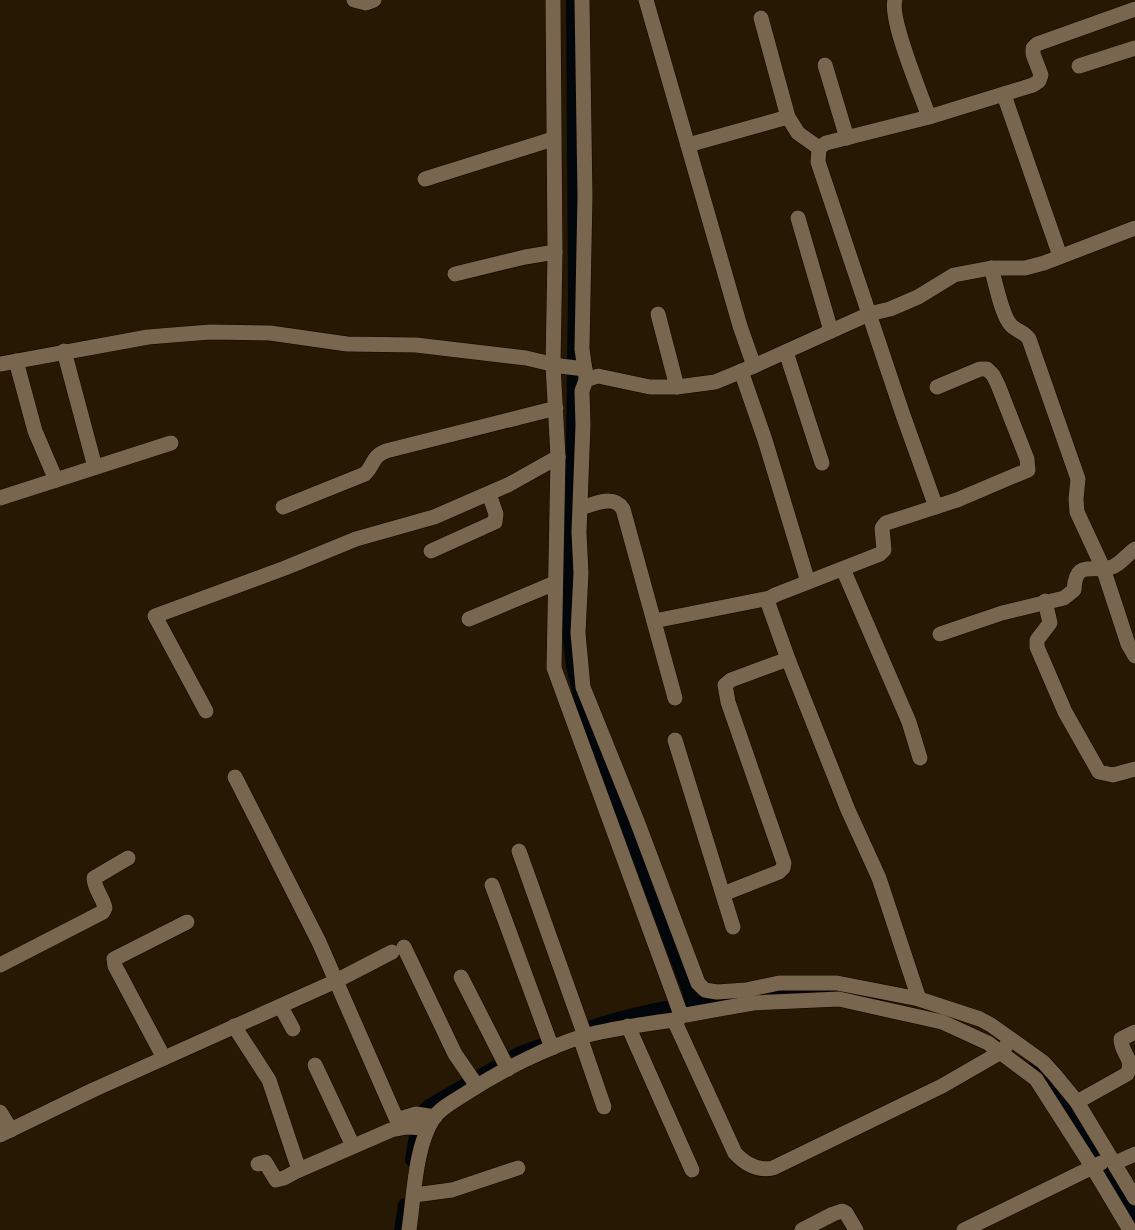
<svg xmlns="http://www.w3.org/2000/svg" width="1135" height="1230" font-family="Inter,sans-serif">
<rect width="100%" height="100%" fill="#271803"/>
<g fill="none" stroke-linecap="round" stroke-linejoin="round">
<g stroke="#000609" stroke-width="14">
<polyline points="573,0 575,293 572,519 568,621 573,666 584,711 689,990 692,1004"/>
<polyline points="777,995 835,993 877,1001"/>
<path d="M 583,1030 C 637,1011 695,1001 752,997"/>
<polyline points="1032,1070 1062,1099 1135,1221"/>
<polyline points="412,1160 419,1116 429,1106 520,1053 545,1044"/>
<polyline points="401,1230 405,1205"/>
</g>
<defs>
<g id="minor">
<polyline points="354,0 366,3 374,0"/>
<polyline points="553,0 555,252 553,365 558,457 554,668 680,1012 686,1015 753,1003 839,999 942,1022 988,1043 1036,1079 1093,1168 1130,1230"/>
<polyline points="582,0 585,196 582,349 586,377"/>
<polyline points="646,0 740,326 754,366"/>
<path d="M 895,0 C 889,19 921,94 929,117"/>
<polyline points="761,18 788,117 798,133 819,148"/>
<polyline points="825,65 847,138"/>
<polyline points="1079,66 1135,48"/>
<polyline points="1004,95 1060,256"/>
<polyline points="688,145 788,117"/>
<polyline points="425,179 553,139"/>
<polyline points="798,218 831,331"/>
<polyline points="1135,228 1044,263 1025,268 991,268 954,275 918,297 890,309 869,314 754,366 715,382 677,387 650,387 598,376 586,380 582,391 583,425 579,532 581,573 578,633 583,687 637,821 698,983 705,990 717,992 746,990 779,983 837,983 919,999 980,1019 991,1025 1043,1062 1054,1074 1077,1102 1135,1198"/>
<path d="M 991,268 C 996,283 1001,313 1010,324 C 1015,331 1024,331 1029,339 L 1078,479 L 1076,499 L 1077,512 L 1103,568 L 1128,644 L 1135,656"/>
<polyline points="455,274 525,257 555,252"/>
<polyline points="658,314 677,387"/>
<polyline points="64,351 95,467"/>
<polyline points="786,352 822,463"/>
<polyline points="16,361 35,431 56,480"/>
<polyline points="0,364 148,337 210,332 270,333 347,344 416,345 526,358 560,366 585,369"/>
<polyline points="741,371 765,440 808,582"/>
<polyline points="0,498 171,443"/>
<path d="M 283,507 L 365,474 C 375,464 371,457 386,451 L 556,408"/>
<polyline points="936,507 903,415 818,162 819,148 826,143 929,117 1033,85 1039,81 1041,75 1033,54 1033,48 1037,44 1135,9"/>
<path d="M 581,508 C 594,504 614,494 623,509 L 675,698"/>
<polyline points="431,551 495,522 496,514 489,494"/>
<polyline points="843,569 909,722 920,758"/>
<polyline points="1045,601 1050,623 1037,640 1037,647 1065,712 1099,772 1113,775 1135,769"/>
<polyline points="469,619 555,583"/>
<polyline points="654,621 770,598"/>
<path d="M 940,634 L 1002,613 L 1064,598 L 1074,590 C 1076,559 1091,573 1112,567 C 1121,564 1127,554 1135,549"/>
<polyline points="206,711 155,616 285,568 356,539 434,517 508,485 558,457"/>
<polyline points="675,740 733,927"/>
<polyline points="519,851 585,1036"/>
<polyline points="492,885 552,1048"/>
<polyline points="723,894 779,872 783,868 784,863 728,702 725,685 731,680 788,659"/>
<polyline points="404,947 455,1054 477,1086"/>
<polyline points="392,952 336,981 400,1127"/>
<path d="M 0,965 L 103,912 L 105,908 C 103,897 94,889 94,878 L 128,858"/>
<polyline points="461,977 508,1069"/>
<polyline points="919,999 879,878 848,810 788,659 768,603 770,598 775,595 880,554 884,550 882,528 886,523 957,500 1028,470 1027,459 998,385 993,375 987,369 980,369 937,387"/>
<polyline points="281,1007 293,1029"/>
<path d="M 674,1020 L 735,1153 C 745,1164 758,1171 773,1168 L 942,1086 L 1001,1052 L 1006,1046"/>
<polyline points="234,1026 269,1080 299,1170 391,1130 407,1127 428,1128"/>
<polyline points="628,1026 692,1170"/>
<polyline points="580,1037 604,1107"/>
<polyline points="164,1058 115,966 114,959 187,922"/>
<polyline points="315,1065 353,1146"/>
<path d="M 1077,1102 L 1127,1074 C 1135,1059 1121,1054 1121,1039 L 1135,1032"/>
<polyline points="0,1112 11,1130"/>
<polyline points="400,1127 403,1118 416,1114 435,1117"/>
<polyline points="0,1135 93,1090 336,981 319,942 235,777"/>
<polyline points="1115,1163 1135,1154"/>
<polyline points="258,1164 265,1162 276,1180 284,1178 299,1170"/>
<polyline points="414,1195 452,1190 518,1168"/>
<path d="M 409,1230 C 414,1197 415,1147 433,1119 C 440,1108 454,1101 465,1094 C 498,1072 547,1047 584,1036 C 614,1028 644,1024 674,1020 L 681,1017"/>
<polyline points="802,1230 833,1214 842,1211 846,1213 856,1230"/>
<polyline points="964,1230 1101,1163"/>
</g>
</defs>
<use href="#minor" stroke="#100400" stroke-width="16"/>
<use href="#minor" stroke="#79664e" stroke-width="15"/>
</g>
</svg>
